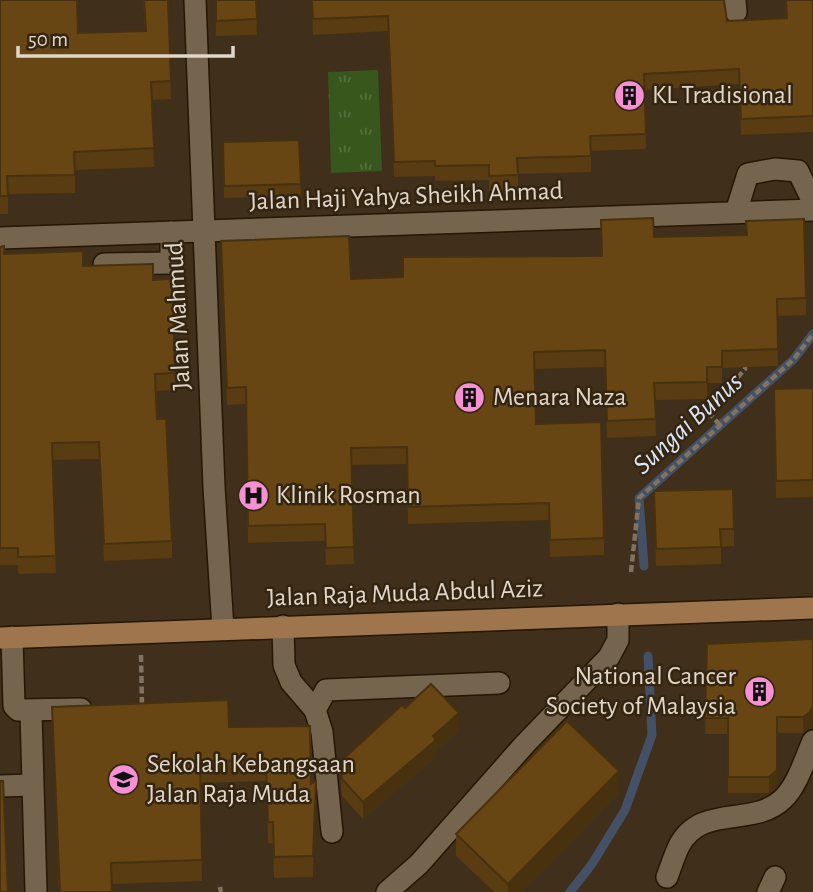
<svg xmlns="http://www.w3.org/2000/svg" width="813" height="892" font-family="'Alegreya Sans',sans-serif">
<defs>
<pattern id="grass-tufts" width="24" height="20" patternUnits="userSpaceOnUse" patternTransform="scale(1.75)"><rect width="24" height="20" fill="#38571d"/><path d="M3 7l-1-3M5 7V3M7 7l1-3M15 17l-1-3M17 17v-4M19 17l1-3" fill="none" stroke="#546e3c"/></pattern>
</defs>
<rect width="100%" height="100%" fill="#3f2f1b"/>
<polygon fill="url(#grass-tufts)" points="378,70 382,171 331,173 328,72"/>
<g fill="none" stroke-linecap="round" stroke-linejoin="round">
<g stroke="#435066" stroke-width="9">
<polyline points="644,566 639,498 794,359 813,334"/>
<polyline points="570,892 592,864 625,810 652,735 648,656"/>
</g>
<defs>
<g id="minor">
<polyline points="195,0 214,487 223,629"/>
<polyline points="735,0 736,12"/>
<polyline points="736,212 748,174 775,169 798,171 813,202"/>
<polyline points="0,238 813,210"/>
<polyline points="104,264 171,263 171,232"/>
<polyline points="283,626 284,665 291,682 315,710 322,732 332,832"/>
<polyline points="12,637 14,706 18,710 81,709"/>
<polyline points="315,710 326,690 499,683"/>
<polyline points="31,712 36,892"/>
<polyline points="0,786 32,785"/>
<path d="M 667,877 C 671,867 674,856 679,846 C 701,803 753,828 783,799 C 797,786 805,759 813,741"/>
<polyline points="387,892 419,864 525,744 609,657 618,640 618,614"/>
<polyline points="768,892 775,877"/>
</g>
<polyline id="major" points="0,638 813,608"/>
</defs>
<use href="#minor" stroke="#251703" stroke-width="24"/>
<use href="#major" stroke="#251703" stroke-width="24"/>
<g stroke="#807362" stroke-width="4.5" stroke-dasharray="7 3.5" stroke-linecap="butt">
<polyline points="720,425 708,412 745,369 745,363"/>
<polyline points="631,572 639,498 794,359 813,334"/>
<polyline points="141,655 142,706"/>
<polyline points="220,887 221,892"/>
</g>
<use href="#minor" stroke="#75644e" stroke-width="21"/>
<use href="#major" stroke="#9e754d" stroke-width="21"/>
</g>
<g fill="#593c11">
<polygon points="0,0 78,33 145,31 143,0 168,0 171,99 152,100 154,167 75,170 75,193 8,194 8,214 0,214"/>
<polygon points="216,0 256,0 257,35 216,36"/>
<polygon points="312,0 724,0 727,21 786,18 785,0 813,0 813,132 741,135 739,84 645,90 646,149 591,151 591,172 518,174 518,190 489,191 489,180 435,181 435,176 394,177 388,31 313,35"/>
<polygon points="299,140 301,196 224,198 223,142"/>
<polygon points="601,220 654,237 806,298 806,315 777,316 778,366 722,368 722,383 707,383 707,399 655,400 656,436 607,438 605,367 535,369 536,424 604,538 604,555 550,557 549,520 408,524 407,464 351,465 354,564 326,565 325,541 248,543 246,404 227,405 221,241 351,279 403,277 602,256"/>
<polygon points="0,247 4,254 83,266 175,373 175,390 156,391 157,419 172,541 172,558 104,561 99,459 52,460 56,573 18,574 18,565 0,565"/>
<polygon points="813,388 813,497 776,498 774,406"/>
<polygon points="654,508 734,529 734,546 721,547 721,564 656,566"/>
<polygon points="813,639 810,728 803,733 777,733 777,786 774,789 769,793 728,793 728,734 705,734 707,644"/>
<polygon points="52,707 229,727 311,784 316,802 313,877 274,878 273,844 268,843 266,781 201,783 202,881 112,884 112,892 59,892"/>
<polygon points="405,708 459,730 436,751 436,757 363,819 342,796 340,762"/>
<polygon points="619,793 522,892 494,892 456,856 456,834"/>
</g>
<g fill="#48310e">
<polygon points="813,706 813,722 810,728 803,733 803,717"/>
<polygon points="459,713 459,730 436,751 436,757 363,819 363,802"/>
<polygon points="777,770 777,786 769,793 769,777"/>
<polygon points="619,771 619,793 522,892 508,892 508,884"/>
<polygon points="316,781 316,802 313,877 313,856"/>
</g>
<g fill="#674614" stroke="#48310e" stroke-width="2">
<polygon points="0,0 77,0 78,33 146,31 144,0 168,0 171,81 151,82 154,148 74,152 75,175 7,176 8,196 0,196"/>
<polygon points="216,0 256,0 257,19 216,21"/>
<polygon points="312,0 724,0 727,21 787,18 786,0 813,0 813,116 741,119 739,69 644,74 646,134 590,136 591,156 517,158 518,175 489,176 489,165 435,166 435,161 394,162 388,16 313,19"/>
<polygon points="299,140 301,184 224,186 223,142"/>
<polygon points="653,218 654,237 747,235 746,221 804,219 806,298 777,299 778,349 722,351 722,367 707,367 707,382 654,383 656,419 607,421 605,350 534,352 536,424 601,422 604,538 550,540 549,503 408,507 407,447 351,448 354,547 326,548 325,524 248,526 246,387 227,388 221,241 349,236 351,279 403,277 403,257 602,256 601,220"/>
<polygon points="4,246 4,254 83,251 83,266 153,264 153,280 172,279 175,373 155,374 157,419 166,419 172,541 104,544 99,442 52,443 56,556 18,557 18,548 0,548 0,247"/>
<polygon points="813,388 813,480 776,481 774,389"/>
<polygon points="733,489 734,529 720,529 721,547 656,549 654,491"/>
<polygon points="813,639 813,706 810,712 803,717 777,717 777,770 769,777 728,777 728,718 705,718 707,644"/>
<polygon points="431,684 459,713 433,736 436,740 363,802 342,779 340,762 402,705 405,708"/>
<polygon points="228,700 229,727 310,726 311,784 316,781 313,856 274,857 273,822 268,822 266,759 200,762 202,860 111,863 112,892 60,892 52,707"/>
<polygon points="567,721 619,771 508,884 456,834"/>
<polygon points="0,781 3,781 8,892 0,892"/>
</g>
<defs>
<symbol id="building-disc" viewBox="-11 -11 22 22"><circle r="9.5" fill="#f591d3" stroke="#342511"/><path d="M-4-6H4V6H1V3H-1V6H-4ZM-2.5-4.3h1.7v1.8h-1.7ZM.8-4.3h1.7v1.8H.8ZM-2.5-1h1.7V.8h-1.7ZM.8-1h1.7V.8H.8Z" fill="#111"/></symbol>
<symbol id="hospital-disc" viewBox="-11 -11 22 22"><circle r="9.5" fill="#f591d3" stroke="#342511"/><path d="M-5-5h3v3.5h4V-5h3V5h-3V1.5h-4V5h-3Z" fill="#111"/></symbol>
<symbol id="school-disc" viewBox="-11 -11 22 22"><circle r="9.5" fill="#f591d3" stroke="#342511"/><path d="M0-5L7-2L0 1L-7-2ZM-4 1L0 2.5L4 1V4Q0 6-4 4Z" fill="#111"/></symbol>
</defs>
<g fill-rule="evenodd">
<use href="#building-disc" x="612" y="78" width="35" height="35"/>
<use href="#building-disc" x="452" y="380" width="35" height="35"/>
<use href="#hospital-disc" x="236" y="478" width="35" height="35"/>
<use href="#building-disc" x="742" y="674" width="35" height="35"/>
<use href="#school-disc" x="106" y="762" width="35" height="35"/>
</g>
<g text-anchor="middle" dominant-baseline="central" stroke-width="5" stroke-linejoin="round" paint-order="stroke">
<g font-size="26" fill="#e0d6c9" stroke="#342511" text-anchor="start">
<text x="652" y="95">KL Tradisional</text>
<text x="493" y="397">Menara Naza</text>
<text x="276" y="495">Klinik Rosman</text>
<text x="736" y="676" text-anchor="end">National Cancer<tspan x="736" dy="30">Society of Malaysia</tspan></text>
<text x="147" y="764">Sekolah Kebangsaan<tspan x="147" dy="30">Jalan Raja Muda</tspan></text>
</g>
<g font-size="26" fill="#e0d6c9" stroke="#342511">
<text transform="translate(406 196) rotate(-2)">Jalan Haji Yahya Sheikh Ahmad</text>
<text transform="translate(178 316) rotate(-93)">Jalan Mahmud</text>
<text transform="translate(405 593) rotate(-2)">Jalan Raja Muda Abdul Aziz</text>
</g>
<g font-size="28" font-style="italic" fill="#dae5f6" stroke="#342511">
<text transform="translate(688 424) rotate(-42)">Sungai Bunus</text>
</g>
</g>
<path d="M18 46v10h215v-10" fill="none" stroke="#e0d6c9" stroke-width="3.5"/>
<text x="28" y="46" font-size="21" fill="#e0d6c9" stroke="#342511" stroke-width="5" paint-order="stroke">50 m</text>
</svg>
